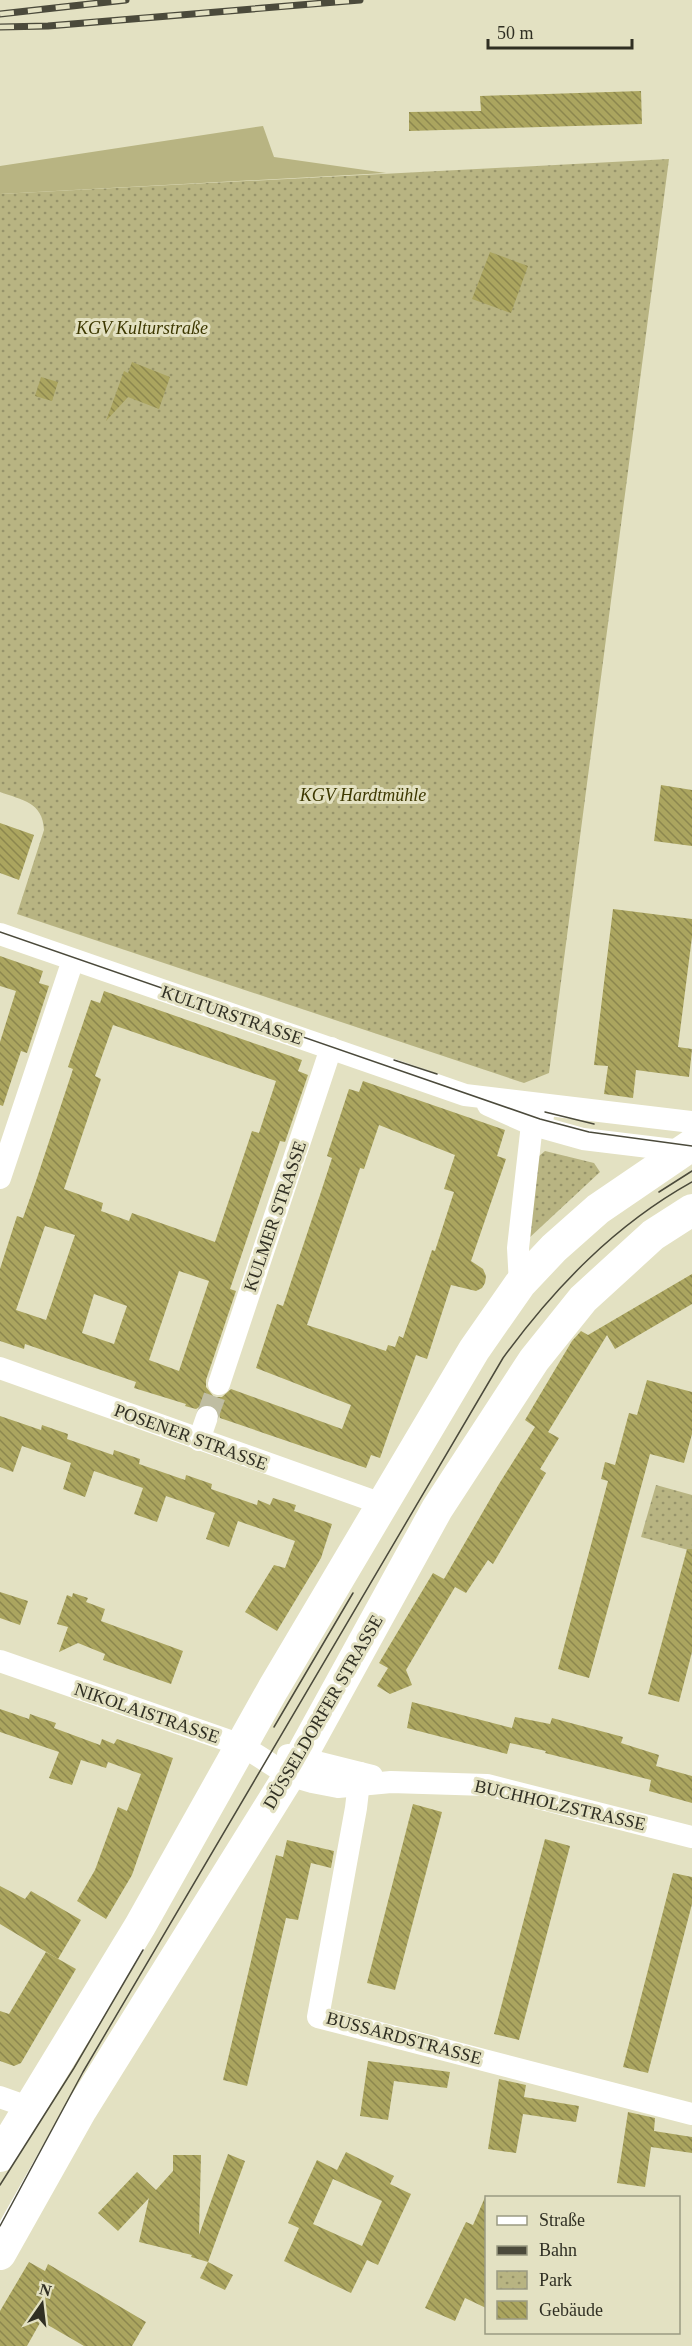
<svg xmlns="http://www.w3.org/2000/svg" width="692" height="2346" font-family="'Times New Roman',serif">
<defs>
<pattern id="park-dots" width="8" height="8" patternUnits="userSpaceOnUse" patternTransform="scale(1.5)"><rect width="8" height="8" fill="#b8b482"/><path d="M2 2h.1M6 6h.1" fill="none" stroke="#96936a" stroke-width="1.8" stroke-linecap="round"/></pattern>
<pattern id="building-back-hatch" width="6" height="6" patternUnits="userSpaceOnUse" patternTransform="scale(1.5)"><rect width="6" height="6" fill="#aba55f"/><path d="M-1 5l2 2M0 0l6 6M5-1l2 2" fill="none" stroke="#8c874e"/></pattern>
</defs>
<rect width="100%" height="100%" fill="#e3e1c2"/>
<polygon fill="#b8b482" points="263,126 274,157 386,173 0,194 0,166"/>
<g fill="url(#park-dots)">
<path d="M 669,159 L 549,1073 L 524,1083 L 17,914 L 44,830 C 43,802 22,800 0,792 L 0,194 Z"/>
<polygon points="545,1151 594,1163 600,1172 528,1239 539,1156"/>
<polygon points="656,1485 692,1495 692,1551 641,1537"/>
</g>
<g fill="url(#building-back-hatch)" fill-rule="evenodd">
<polygon points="641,91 642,124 409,131 409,112 481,111 480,96"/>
<polygon points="490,252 528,266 511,313 472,299"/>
<polygon points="132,362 170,377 159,409 128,397 106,421 124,371 128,373"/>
<polygon points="41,377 58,382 52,401 35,396"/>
<polygon points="661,785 692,790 692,846 654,841"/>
<polygon points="0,823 34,835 19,880 0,873"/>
<polygon points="613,909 692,919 692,937 678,1047 692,1049 689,1077 636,1070 633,1098 604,1094 608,1066 594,1065"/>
<polygon points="0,956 43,971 39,983 49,986 27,1053 21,1051 3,1106 0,1105 0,1042 16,991 0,986"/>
<path d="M 104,991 L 302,1060 L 298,1071 L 308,1075 L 285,1142 L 280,1141 L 230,1289 L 236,1291 L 206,1380 L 206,1387 L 214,1397 L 222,1397 L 231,1389 L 342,1429 L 351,1405 L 256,1368 L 277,1304 L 283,1306 L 320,1195 L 332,1158 L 327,1156 L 349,1089 L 359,1092 L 363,1081 L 505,1130 L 497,1156 L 506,1159 L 471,1261 L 483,1269 L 486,1276 L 485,1283 L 482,1288 L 476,1291 L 451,1285 L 427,1359 L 416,1355 L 380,1458 L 371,1455 L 366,1468 L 220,1418 L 218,1409 L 212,1405 L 204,1404 L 196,1409 L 185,1406 L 186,1404 L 134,1388 L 136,1382 L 25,1344 L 24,1349 L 0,1341 L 0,1269 L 17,1216 L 23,1218 L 36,1181 L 73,1069 L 68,1067 L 91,1000 L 100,1003 ZM 113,1025 L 276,1081 L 259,1133 L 252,1131 L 215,1242 L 132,1213 L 129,1221 L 101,1211 L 103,1203 L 64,1189 L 101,1079 L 95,1076 ZM 379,1125 L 455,1155 L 444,1189 L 454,1192 L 435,1251 L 432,1250 L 403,1338 L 399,1336 L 395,1347 L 388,1345 L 386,1351 L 307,1325 L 360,1168 L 364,1169 ZM 45,1226 L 75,1235 L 46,1320 L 16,1310 ZM 179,1271 L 209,1281 L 179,1371 L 149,1360 ZM 94,1294 L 127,1306 L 114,1344 L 82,1333 Z"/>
<polygon points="692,1274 692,1304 615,1349 607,1335 548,1432 559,1438 540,1469 546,1473 493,1564 488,1560 466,1593 455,1587 406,1670 412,1685 390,1694 377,1686 388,1668 379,1663 433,1573 444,1579 499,1484 535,1427 525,1420 572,1341 581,1331 588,1335"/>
<polygon points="647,1380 692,1392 692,1434 684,1463 650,1454 589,1678 558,1669 608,1481 601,1479 605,1462 615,1465 629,1413 637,1415"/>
<polygon points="0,1416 41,1430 42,1425 68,1434 67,1439 113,1455 114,1450 140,1459 139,1464 185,1480 186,1475 212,1484 211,1489 257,1505 258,1500 270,1505 273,1498 296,1505 294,1511 332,1524 321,1558 277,1631 245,1612 274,1565 285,1568 295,1541 238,1521 229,1547 206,1539 215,1513 166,1496 157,1522 134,1514 143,1488 94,1471 85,1497 63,1489 71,1463 22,1446 13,1472 0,1467"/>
<polygon points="687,1549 692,1549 692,1652 679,1702 648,1694"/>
<polygon points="0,1592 28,1601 20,1625 0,1618"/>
<polygon points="73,1593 88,1598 86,1602 105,1609 101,1621 183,1651 171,1684 103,1660 105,1654 78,1643 59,1652 68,1627 57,1624 67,1595 72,1597"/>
<polygon points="412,1702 512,1728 515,1717 550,1724 552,1718 623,1737 621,1743 659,1755 656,1766 692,1776 692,1803 649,1791 651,1780 545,1753 546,1751 510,1743 507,1754 407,1728"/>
<polygon points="0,1709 29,1719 30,1714 44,1719 56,1723 54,1728 100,1745 102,1739 114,1744 117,1739 173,1758 132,1875 106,1919 77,1901 95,1870 118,1807 127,1811 141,1774 108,1762 106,1768 81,1760 72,1785 49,1778 59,1752 0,1732"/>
<polygon points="413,1804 442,1812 395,1990 367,1983"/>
<polygon points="545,1839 570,1846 519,2040 494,2034"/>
<polygon points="287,1840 334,1851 331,1868 311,1863 298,1920 286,1918 247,2086 223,2080 276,1855 283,1857"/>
<polygon points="673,1873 692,1877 692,1904 648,2073 623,2067"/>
<polygon points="0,1886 25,1899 31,1891 81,1920 58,1959 0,1924"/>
<polygon points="46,1952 76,1969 21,2063 14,2066 0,2061 0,2011 9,2014"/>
<polygon points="368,2061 450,2072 447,2088 394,2081 388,2120 360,2116"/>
<polygon points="499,2079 526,2085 524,2097 579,2106 576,2122 523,2114 516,2153 488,2149"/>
<polygon points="628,2112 655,2118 654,2131 692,2137 692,2153 651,2147 645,2187 617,2183"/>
<path d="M 346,2152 L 394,2176 L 390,2184 L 411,2194 L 378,2265 L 367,2260 L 351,2293 L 284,2261 L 299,2228 L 288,2223 L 317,2160 L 337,2170 ZM 333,2179 L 382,2201 L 362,2246 L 313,2224 Z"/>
<polygon points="228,2154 245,2161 208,2262 191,2257 192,2255 139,2242 149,2198 118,2231 98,2213 137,2172 156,2190 173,2171 173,2155 201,2155 199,2235"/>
<polygon points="486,2195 486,2308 465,2298 455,2321 425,2308 466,2222 473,2225"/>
<polygon points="29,2262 45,2271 48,2264 146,2322 132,2346 84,2346 41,2321 27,2346 0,2346 0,2311"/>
<polygon points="208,2262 233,2275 225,2290 200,2278"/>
</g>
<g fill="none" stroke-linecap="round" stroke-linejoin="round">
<polyline stroke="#bfbda2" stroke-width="22" stroke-dasharray="22 11" stroke-linecap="butt" points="207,1417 219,1384"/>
<g stroke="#fff" stroke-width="22">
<polyline points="0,934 465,1095 692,1122"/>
<polyline points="488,1105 533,1125 583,1139 682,1151"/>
<polyline points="0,1178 73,960"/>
<polyline points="520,1284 518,1248 531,1133 533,1125 543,1116"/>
<polyline points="0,1368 382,1504"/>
<polyline points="219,1384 331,1048"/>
<polyline points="199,1440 207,1417"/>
<polyline points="0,1661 241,1745 288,1775 312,1782 338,1787 391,1782 487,1785 692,1837"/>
<polyline points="288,1755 372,1776"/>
<polyline points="360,1773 356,1808 318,2017 692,2114"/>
<polyline points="0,2097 31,2108"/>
</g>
<g stroke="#fff" stroke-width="32">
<polyline points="0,2156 140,1926 273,1689 474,1350 520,1284 554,1248 598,1209 692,1145"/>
<polyline points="0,2254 81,2110 300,1758 437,1509 534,1360 583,1299 653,1235 692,1210"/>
</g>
<g stroke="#4b4a3b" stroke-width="1.5">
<polyline points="0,932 540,1119 589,1132 692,1146"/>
<polyline points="394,1060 437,1074"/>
<polyline points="545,1112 594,1124"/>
<polyline points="659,1192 692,1171"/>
<polyline points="274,1727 353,1593"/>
<polyline points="0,2185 74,2068 143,1950"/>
<path d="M 0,2226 L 83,2072 L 503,1358 C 555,1287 615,1225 692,1182"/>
</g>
<defs>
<g id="rail">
<polyline points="0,14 126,0"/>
<polyline points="0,27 48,26 360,0"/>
</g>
</defs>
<use href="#rail" stroke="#4b4a3b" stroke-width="7"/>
<use href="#rail" stroke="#e3e1c2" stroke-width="4.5" stroke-dasharray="14" stroke-linecap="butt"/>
</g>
<g text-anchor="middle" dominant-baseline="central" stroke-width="6" stroke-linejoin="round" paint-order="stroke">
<g font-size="18" font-style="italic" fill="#3d3800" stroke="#e3e1c2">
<text x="142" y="328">KGV Kulturstraße</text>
<text x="363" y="795">KGV Hardtmühle</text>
</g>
<g font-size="18" fill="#302f23" stroke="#e3e1c2">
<text transform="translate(232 1015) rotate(19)">KULTURSTRASSE</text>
<text transform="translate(275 1216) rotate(-71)">KULMER STRASSE</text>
<text transform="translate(191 1437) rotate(20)">POSENER STRASSE</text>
<text transform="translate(323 1712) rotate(-60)">DÜSSELDORFER STRASSE</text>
<text transform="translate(147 1713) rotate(19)">NIKOLAISTRASSE</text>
<text transform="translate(560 1805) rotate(13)">BUCHHOLZSTRASSE</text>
<text transform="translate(404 2038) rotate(15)">BUSSARDSTRASSE</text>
</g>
</g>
<rect x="485" y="2196" width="195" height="138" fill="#e3e1c2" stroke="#9b9a82" stroke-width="1.5"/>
<rect x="497" y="2216" width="30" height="9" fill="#ffffff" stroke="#9b9a82" stroke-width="1.5"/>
<text x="539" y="2226" font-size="18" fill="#302f23">Straße</text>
<rect x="497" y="2246" width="30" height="9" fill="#4b4a3b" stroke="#9b9a82" stroke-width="1.5"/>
<text x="539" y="2256" font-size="18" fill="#302f23">Bahn</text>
<rect x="497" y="2271" width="30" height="18" fill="url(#park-dots)" stroke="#9b9a82" stroke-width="1.5"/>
<text x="539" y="2286" font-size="18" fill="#302f23">Park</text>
<rect x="497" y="2301" width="30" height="18" fill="url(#building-back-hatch)" stroke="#9b9a82" stroke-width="1.5"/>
<text x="539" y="2316" font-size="18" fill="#302f23">Gebäude</text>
<g transform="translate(42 2304) rotate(14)" stroke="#e3e1c2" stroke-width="4.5" paint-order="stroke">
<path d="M0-4.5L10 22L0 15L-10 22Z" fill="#302f23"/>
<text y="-9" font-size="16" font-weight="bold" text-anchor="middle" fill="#302f23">N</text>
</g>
<path d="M488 39v9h144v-9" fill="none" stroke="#302f23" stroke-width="3"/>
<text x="497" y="39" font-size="18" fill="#302f23" stroke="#e3e1c2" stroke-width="4.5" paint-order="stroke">50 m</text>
</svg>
